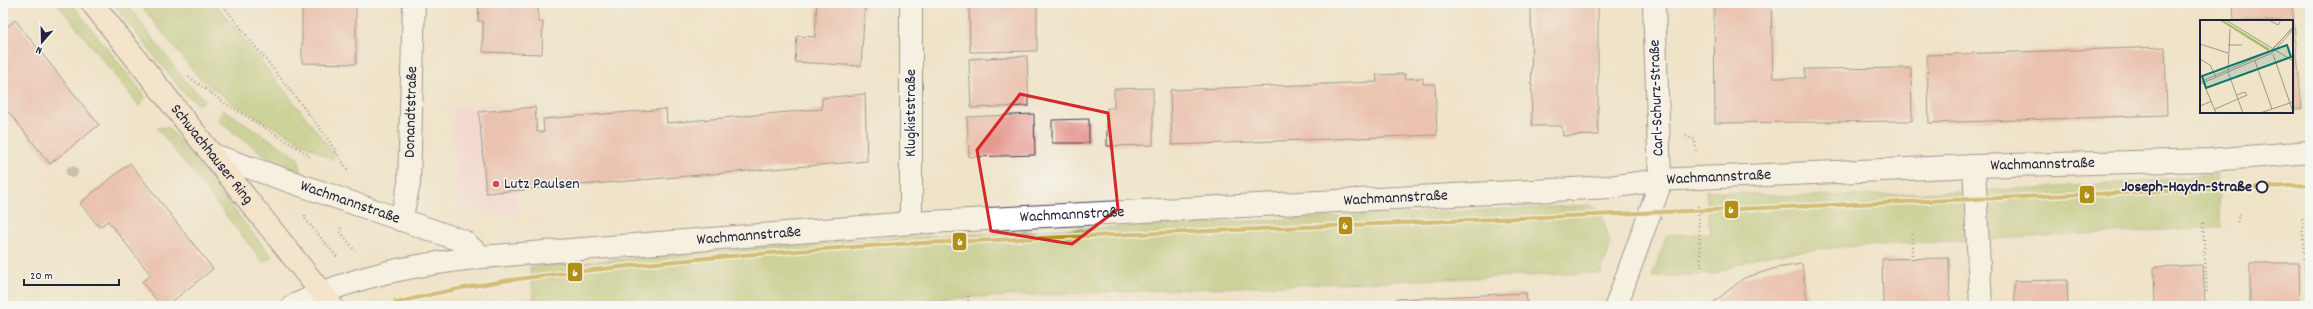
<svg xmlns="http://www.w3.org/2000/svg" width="2313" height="309" font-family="Dekko,sans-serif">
<defs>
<pattern id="grass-dots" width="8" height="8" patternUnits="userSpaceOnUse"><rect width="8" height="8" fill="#a7be63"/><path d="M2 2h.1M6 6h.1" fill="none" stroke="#8fa357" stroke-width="1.8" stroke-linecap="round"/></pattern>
</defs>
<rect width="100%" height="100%" fill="#f6f6f2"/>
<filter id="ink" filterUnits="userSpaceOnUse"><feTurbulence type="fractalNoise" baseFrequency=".025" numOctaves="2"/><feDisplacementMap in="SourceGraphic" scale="8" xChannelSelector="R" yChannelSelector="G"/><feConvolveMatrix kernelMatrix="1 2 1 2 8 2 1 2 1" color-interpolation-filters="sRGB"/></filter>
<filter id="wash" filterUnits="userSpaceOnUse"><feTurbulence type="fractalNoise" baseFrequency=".012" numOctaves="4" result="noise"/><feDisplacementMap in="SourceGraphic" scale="16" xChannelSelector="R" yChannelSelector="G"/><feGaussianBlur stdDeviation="0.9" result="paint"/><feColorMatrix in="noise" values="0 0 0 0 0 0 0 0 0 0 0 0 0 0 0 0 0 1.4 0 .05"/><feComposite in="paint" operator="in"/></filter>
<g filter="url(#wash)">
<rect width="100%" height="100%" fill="#efe3c8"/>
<polygon fill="#f5cfdb" points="499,105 520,216 455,205 452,107"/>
<g fill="url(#grass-dots)" stroke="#64704f">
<polygon points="57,3 71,3 145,96 140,107"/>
<polygon points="112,3 126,3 184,80 206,100 199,105 184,93"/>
<polygon points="139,3 215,3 334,153 333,160 235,105 198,77"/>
<polygon points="223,109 298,158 302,175 260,152 218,121"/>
<polygon points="168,127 272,257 263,262 157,128"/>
<path d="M 2217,174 L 2221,227 L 1840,247 L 1761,256 L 1714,274 L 1652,277 L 1667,235 L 1710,234 L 1706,190 C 1794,200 1883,195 1972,191 C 2054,187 2136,184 2217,174 Z"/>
<polygon points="1591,205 1601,213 1610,243 1601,273 956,298 868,306 495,306 534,299 530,267 827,241"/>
</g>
<g id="blocks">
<g fill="#e59990">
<polygon points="302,3 356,3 356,64 302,63"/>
<polygon points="479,3 538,3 538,22 543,22 542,54 483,52 483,21 478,21"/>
<polygon points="817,3 865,3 861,66 795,62 797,36 815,37"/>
<polygon points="1037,3 1037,51 970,52 969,4"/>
<polygon points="1531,3 1598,3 1598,135 1563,136 1562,126 1532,126"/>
<polygon points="1714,3 1771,3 1773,78 1805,78 1805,69 1911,68 1912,121 1715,123"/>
<polygon points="2233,3 2292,3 2302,109 2292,109 2292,21 2234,21"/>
<polygon points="15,20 99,125 50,164 3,105 3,30"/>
<polygon points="2165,47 2167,115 1929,123 1927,55"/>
<polygon points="1027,56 1029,106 971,108 969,59"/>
<polygon points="1405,74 1405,79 1423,78 1423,84 1435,84 1437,135 1172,145 1170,90 1377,82 1376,75"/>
<polygon points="1153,88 1153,145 1107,146 1107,108 1114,108 1114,89"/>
<polygon points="865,94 867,161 486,193 479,112 535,107 537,132 544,132 543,119 666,109 667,123 822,109 822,98"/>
<polygon points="1034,114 1035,155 969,157 967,117"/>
<polygon points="1089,119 1089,143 1052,143 1052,120"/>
<polygon points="130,163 213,269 166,306 161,306 142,282 151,275 108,221 99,227 80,203"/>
<polygon points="1949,258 1950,306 1883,306 1882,259"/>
<polygon points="2250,263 2299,263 2300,306 2250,306"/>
<polygon points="1802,264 1808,306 1709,306 1744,278 1776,268"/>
<polygon points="2203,265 2205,306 2155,306 2154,267"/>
<polygon points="2067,280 2068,306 2015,306 2014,281"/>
<polygon points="1526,293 1527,306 1347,306 1396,302 1396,299"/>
</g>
</g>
</g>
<g filter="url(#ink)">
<use href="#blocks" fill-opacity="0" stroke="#413f50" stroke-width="1"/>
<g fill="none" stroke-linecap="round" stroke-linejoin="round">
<defs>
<g id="street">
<polyline points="911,3 911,223"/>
<path id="s1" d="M 213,155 L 463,241 L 482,257"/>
<polyline points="1974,166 1981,306"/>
<path id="s2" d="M 401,220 L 409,184 L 414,3"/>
<path id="s3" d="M 293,306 C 355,275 413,265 482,257 L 911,223 L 1609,187 L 1660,180 L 1698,178 L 1974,166 L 2210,160 L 2310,152"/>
<polyline points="1616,306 1658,190 1660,180 1654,3"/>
</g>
<g id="secondary">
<path id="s4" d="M 92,3 L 332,306"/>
</g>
</defs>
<use href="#street" stroke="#413f50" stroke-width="24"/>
<use href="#secondary" stroke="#413f50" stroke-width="24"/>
<g stroke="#413f50" stroke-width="2.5" stroke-dasharray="1 3" stroke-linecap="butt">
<polyline points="130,3 134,7"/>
<polyline points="221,3 326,136 349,172"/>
<polyline points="189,77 223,102 309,155 309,158"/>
<polyline points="1686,136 1695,140 1696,151"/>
<polyline points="1698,206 1701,268"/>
<polyline points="305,215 305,219 338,258"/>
<polyline points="2302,219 2305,273"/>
<polyline points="2237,222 2240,212"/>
<polyline points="2203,223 2207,294"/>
<polyline points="341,228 340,231 355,251"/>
<polyline points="1912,234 1912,258"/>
<polyline points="968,296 968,306"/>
<polyline points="394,299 400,306"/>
</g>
<use href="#street" stroke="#fff" stroke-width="22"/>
<use href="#secondary" stroke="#fde4d0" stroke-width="22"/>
<defs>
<path id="tram-1" d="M 385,306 C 459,285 534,276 611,268 C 707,257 803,250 900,244 L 2310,185"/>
</defs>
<use href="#tram-1" stroke="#f6f6f2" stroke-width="7"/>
<use href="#tram-1" stroke="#b29015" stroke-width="4"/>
</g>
<circle fill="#989782" cx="72" cy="172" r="6"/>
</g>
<path d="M0 0H2313V309H0ZM 1020,94 L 1108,113 L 1118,209 L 1072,244 L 991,231 L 977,150 Z" fill="#efe3c8" fill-opacity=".55" fill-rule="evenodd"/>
<path fill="none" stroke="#d62828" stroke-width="3" stroke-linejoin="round" d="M 1020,94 L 1108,113 L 1118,209 L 1072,244 L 991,231 L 977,150 Z"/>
<circle fill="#d1495b" stroke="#f6f6f2" stroke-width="1.5" cx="496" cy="184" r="4"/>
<circle fill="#f6f6f2" stroke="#22223b" stroke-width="2" cx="2262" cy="187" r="5.5"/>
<g text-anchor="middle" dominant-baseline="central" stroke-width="3" stroke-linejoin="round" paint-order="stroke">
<g font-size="16" fill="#22223b" stroke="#f6f6f2">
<text transform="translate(1657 98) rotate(-92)">Carl-Schurz-Straße</text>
<text stroke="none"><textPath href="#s2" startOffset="109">Donandtstraße</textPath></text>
<text transform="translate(911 113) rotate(-90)">Klugkiststraße</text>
<text stroke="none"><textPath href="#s4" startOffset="193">Schwachhauser Ring</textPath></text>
<text stroke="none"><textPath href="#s3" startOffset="1760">Wachmannstraße</textPath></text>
<text stroke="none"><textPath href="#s3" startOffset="1436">Wachmannstraße</textPath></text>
<text stroke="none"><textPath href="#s3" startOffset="1112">Wachmannstraße</textPath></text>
<text stroke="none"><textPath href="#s1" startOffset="145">Wachmannstraße</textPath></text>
<text stroke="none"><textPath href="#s3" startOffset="788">Wachmannstraße</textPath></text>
<text stroke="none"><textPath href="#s3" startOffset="464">Wachmannstraße</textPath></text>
</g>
<g font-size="16" fill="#22223b" stroke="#f6f6f2" text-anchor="start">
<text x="504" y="184">Lutz Paulsen</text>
</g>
<g font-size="16" font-weight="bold" fill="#22223b" stroke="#f6f6f2" text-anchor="end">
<text x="2252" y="187">Joseph-Haydn-Straße</text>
</g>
</g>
<g transform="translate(2200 20)">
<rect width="93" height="93" fill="#efe3c8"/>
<path d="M 19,0 L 23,0 L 70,29 L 68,31 Z" fill="#a7be63"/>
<path fill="none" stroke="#9d9690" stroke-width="1" d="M 26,0 L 93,41M 69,0 L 78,5 L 81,0M 30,9 L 28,52 L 43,93M 0,24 L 28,33M 28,25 L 42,25M 73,29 L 93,7M 73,34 L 93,92M 0,39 L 10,45 L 16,57M 55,41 L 72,89M 0,62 L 69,32 L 93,8M 3,62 L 16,93M 0,64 L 72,33 L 93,10M 0,86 L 12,81M 15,89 L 47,75 L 45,72 L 37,75M 60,93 L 93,82"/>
<path fill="#0f766e" fill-opacity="0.15" stroke="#0f766e" stroke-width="2" d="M 87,25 L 91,37 L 6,68 L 2,56 Z"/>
<rect width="93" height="93" fill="none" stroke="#22223b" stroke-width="2"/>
</g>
<g stroke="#f6f6f2" stroke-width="1.5">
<rect x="2079" y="185" width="16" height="19" rx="4" fill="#b29015"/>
<rect x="1724" y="200" width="15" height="19" rx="4" fill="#b29015"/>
<rect x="1338" y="216" width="15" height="19" rx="4" fill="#b29015"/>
<rect x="952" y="232" width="15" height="19" rx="4" fill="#b29015"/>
<rect x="567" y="262" width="16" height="20" rx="4" fill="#b29015"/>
</g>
<g font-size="11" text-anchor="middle" font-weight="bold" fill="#fff">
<text x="2087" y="198">6</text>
<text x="1731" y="213">6</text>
<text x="1345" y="229">6</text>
<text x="960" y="245">6</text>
<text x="575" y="276">6</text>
</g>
<rect width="2313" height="309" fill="none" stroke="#f6f6f2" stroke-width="16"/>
<g transform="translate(42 42) rotate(200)" stroke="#f6f6f2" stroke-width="3" paint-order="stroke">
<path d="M0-3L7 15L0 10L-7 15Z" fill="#22223b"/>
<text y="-6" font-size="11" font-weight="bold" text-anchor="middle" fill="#22223b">N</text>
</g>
<path d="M24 279v6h95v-6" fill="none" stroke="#22223b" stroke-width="2"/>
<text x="30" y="279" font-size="12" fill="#22223b" stroke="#f6f6f2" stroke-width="3" paint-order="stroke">20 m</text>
</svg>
